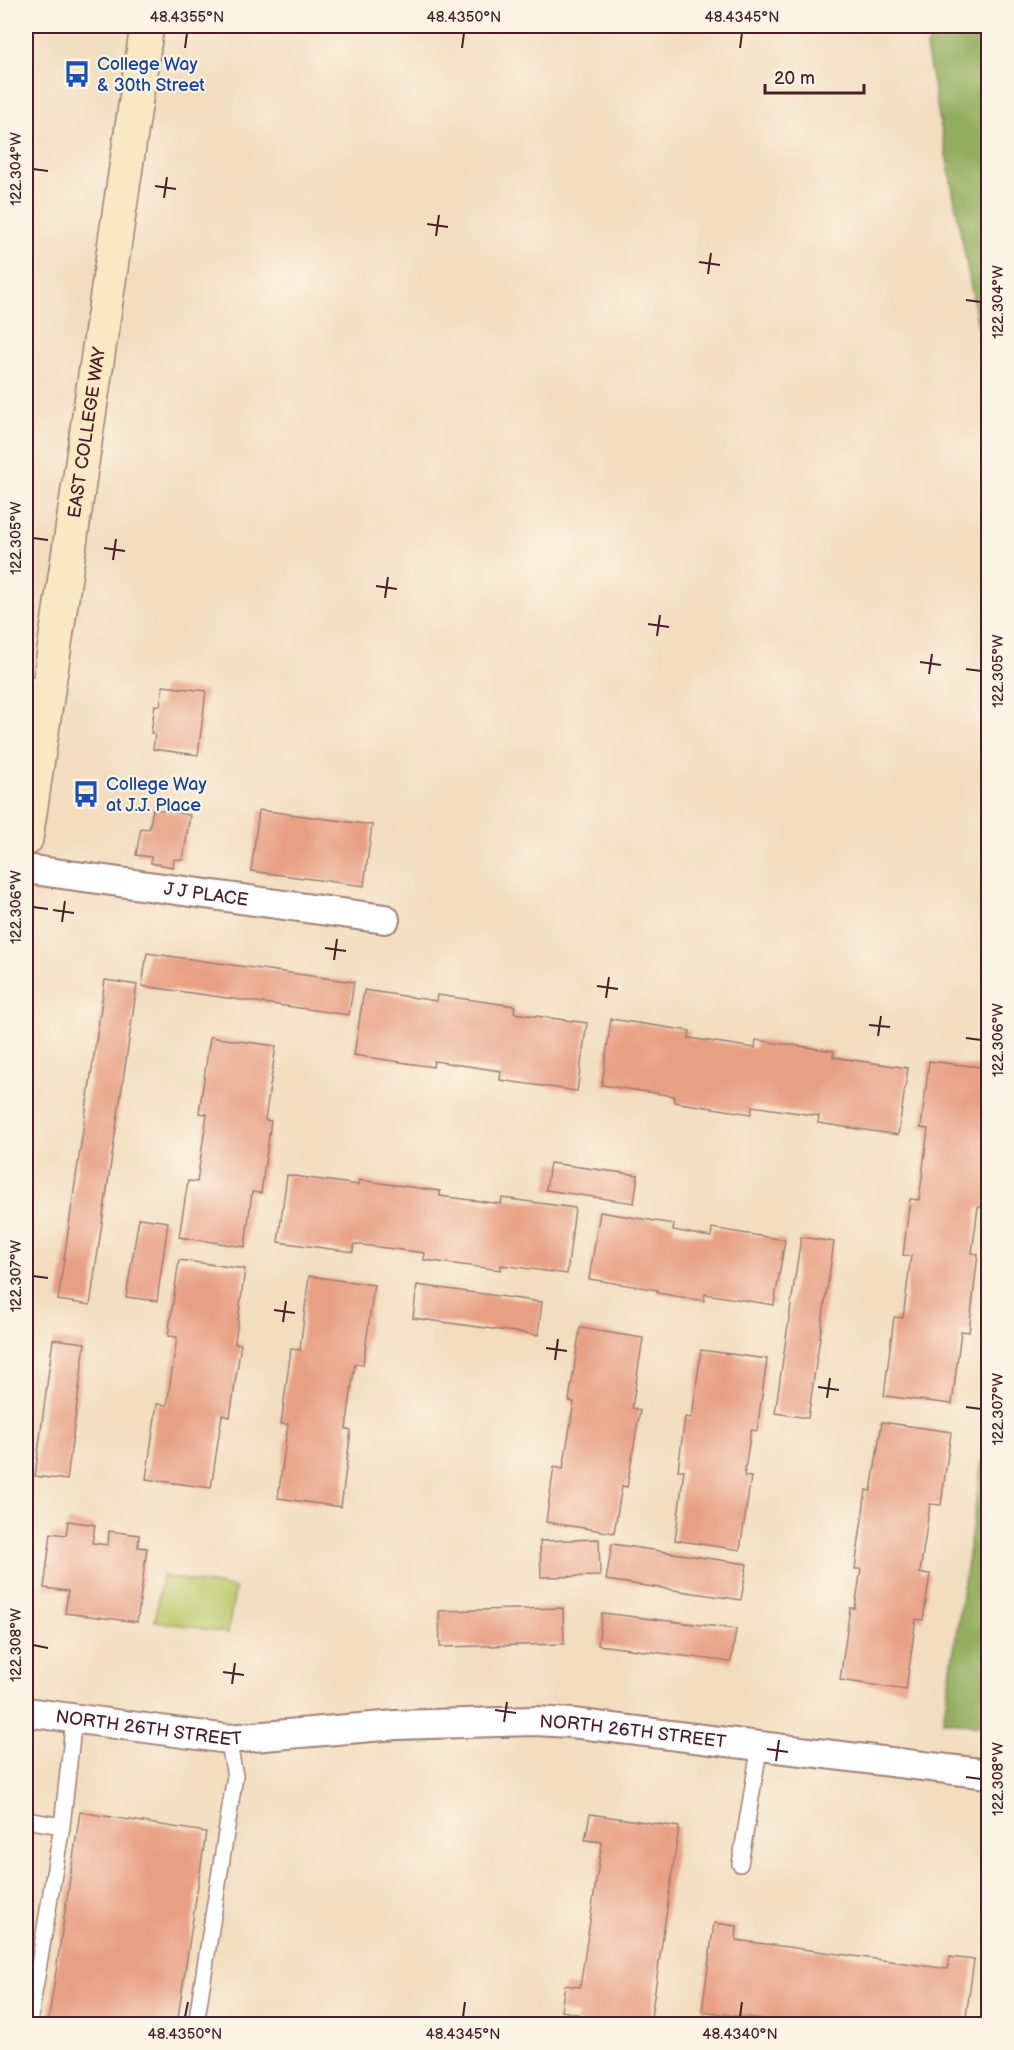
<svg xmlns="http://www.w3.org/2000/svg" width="1014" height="2050" font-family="'Balsamiq Sans',sans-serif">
<rect width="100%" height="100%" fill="#fcf5e5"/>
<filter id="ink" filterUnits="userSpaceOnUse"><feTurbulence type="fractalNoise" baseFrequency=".0167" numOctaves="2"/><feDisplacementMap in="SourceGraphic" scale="12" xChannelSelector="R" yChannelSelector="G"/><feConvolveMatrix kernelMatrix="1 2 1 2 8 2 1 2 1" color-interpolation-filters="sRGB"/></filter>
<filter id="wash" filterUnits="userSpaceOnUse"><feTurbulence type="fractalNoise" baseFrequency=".008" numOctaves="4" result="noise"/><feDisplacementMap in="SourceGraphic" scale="24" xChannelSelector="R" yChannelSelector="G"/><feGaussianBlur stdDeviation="1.35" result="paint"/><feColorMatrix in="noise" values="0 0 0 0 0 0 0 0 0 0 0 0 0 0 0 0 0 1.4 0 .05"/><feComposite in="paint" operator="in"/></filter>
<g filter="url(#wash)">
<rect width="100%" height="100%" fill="#f2ddbf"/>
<polygon fill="#bac96b" stroke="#82744b" stroke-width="1.5" points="162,1576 235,1588 228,1633 155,1621"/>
<g fill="#93ad5f" stroke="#6e6645" stroke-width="1.5">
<polygon points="941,26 988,26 988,353 980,336 926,47"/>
<polygon points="988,1423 988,1727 943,1721"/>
</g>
<g id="blocks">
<g fill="#e8a085">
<polygon points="163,686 206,691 198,755 153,749 155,734 151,733 155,705 160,706"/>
<polygon points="153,809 190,815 183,860 174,859 173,867 151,863 151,857 136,855 141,828 149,829"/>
<polygon points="259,810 372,825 364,886 251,871"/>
<polygon points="147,953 354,982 349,1015 142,986"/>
<polygon points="105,980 137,985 90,1305 58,1300"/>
<polygon points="364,990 436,1001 437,995 515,1006 514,1013 587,1023 577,1091 500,1080 501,1071 434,1061 433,1067 354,1055"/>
<polygon points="611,1019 690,1031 689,1038 755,1048 756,1040 834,1051 833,1057 908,1068 898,1135 818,1123 819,1116 752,1106 751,1114 674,1102 674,1096 602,1085"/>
<polygon points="210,1037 276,1046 265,1120 271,1121 261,1193 252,1192 245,1247 179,1237 188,1181 197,1182 207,1114 199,1113"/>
<polygon points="929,1061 988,1068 988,1192 987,1208 978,1207 972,1253 978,1254 969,1332 961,1331 952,1404 884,1396 894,1317 903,1318 911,1256 903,1255 910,1199 919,1200 928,1129 921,1128"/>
<polygon points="550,1163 638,1175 634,1203 546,1190"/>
<polygon points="287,1175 358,1185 359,1180 440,1191 440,1196 501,1204 502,1198 575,1208 567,1274 501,1265 501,1270 424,1260 425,1253 354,1244 353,1252 278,1242"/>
<polygon points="600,1212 674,1224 673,1230 711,1237 712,1228 785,1240 774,1305 705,1294 704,1301 657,1293 658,1290 589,1279"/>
<polygon points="139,1218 168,1222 157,1301 126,1297"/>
<polygon points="801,1237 834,1242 808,1418 775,1413"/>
<polygon points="179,1260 245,1269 235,1343 241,1344 230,1417 222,1415 211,1488 146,1479 157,1404 167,1405 177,1337 168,1336"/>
<polygon points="309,1276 374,1285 363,1365 355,1364 346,1429 351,1430 341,1507 278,1498 288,1424 281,1424 291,1349 300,1350"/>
<polygon points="417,1285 542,1302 538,1335 413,1318"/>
<polygon points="580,1328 643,1338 632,1408 640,1410 627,1487 622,1486 614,1533 546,1522 554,1467 563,1469 574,1402 569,1401"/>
<polygon points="53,1339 85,1343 67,1480 35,1476"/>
<polygon points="701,1350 767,1359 757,1431 751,1430 744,1476 751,1477 740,1550 675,1540 684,1470 678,1470 685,1417 692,1418"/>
<polygon points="882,1422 951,1432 941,1505 930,1504 920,1573 930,1574 923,1620 916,1619 906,1690 840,1680 850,1608 855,1608 861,1569 855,1569 866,1490 871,1491"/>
<polygon points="68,1521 95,1525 92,1543 108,1545 109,1531 139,1535 138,1547 147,1548 137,1622 65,1613 68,1591 44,1588 51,1533 66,1535"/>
<polygon points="599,1539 600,1576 541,1577 540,1541"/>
<polygon points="612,1544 747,1564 741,1600 606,1580"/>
<polygon points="563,1608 564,1644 440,1647 439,1611"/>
<polygon points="602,1613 736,1629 731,1662 598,1645"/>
<polygon points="80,1812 206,1832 177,2024 48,2024"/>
<polygon points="590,1814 679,1827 650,2024 576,2024 578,2014 561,2011 565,1985 580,1987 602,1842 585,1840"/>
<polygon points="714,1923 737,1926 736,1940 948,1969 950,1957 974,1960 965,2024 800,2024 702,2011"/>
</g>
</g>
</g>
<g filter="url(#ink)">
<use href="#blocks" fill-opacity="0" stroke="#9e7e75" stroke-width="1.5"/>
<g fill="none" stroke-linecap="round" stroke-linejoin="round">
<defs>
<g id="lane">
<polyline points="26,685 48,687"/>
<polyline points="26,1820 62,1826"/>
<polyline points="740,1864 760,1744"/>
<polyline points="29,2024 62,1826 74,1718"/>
<polyline points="196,2024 235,1776 228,1739"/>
</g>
<g id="street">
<path id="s1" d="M 26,869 L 385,919"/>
<path id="s2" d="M 26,1712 L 228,1739 L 396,1725 L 534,1721 L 572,1723 L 988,1774"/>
</g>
<g id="secondary">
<path id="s3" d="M 26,839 L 147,26"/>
</g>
</defs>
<use href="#lane" stroke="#9e7e75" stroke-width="18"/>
<use href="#street" stroke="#9e7e75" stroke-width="32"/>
<use href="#secondary" stroke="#9e7e75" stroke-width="36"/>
<use href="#lane" stroke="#fff" stroke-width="15"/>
<use href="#street" stroke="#fff" stroke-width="28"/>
<use href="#secondary" stroke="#f8e8c3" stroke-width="33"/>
</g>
</g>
<path fill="none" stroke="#4a1f2b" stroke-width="2" d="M 185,48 L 187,33M 462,48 L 464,33M 740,48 L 742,33M 33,169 L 48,171M 155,186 L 176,189M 164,198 L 167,177M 427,224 L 448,227M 436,236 L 439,215M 699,262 L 720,265M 708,274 L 711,253M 966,300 L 981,302M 33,538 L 48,540M 104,548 L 125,551M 113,560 L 116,539M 376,586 L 397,589M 385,598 L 388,577M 648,624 L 669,627M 657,636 L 660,615M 920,662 L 941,665M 966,669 L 981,671M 929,674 L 932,654M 33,907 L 48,909M 53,910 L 74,913M 62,922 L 65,901M 325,948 L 346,951M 334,960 L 337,939M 597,986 L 618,989M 606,998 L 609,977M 869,1025 L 890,1027M 878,1036 L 881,1016M 966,1038 L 981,1040M 33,1276 L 48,1278M 274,1310 L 295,1313M 283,1322 L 286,1301M 546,1348 L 567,1351M 555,1360 L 558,1339M 818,1387 L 839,1390M 827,1398 L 830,1378M 966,1407 L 981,1409M 33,1645 L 48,1648M 223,1672 L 244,1675M 232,1684 L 235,1663M 495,1710 L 516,1713M 504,1722 L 507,1702M 767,1749 L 788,1752M 776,1761 L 779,1740M 966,1777 L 981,1779M 185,2017 L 188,2002M 463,2017 L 465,2002M 740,2017 L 742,2002"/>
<defs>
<symbol id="bus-bare" viewBox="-9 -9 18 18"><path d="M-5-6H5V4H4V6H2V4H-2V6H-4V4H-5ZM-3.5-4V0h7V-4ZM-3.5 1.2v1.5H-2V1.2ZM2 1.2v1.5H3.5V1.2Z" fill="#1a4fb4" stroke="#fcf5e5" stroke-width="2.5" paint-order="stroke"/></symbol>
</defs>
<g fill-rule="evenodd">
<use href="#bus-bare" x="58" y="55" width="38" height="38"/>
<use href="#bus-bare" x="67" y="775" width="38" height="38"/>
</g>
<g text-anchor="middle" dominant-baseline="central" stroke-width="4.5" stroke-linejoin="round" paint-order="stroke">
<g font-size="18" fill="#164399" stroke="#fcf5e5" text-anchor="start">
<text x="97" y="64">College Way<tspan x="97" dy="21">&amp; 30th Street</tspan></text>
<text x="106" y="784">College Way<tspan x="106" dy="21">at J.J. Place</tspan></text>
</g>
<g font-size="18" fill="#4a1f2b" stroke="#fcf5e5">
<text stroke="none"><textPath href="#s3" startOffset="411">EAST COLLEGE WAY</textPath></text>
<text stroke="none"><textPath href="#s1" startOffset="182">J J PLACE</textPath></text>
<text stroke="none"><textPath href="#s2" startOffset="124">NORTH 26TH STREET</textPath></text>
<text stroke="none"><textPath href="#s2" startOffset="610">NORTH 26TH STREET</textPath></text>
</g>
</g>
<rect width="1014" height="2050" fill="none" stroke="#fcf5e5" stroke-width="66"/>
<path d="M765 84v9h99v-9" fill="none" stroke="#4a1f2b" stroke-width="3"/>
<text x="774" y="84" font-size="18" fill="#4a1f2b" stroke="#fcf5e5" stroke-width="4.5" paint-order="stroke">20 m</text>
<rect x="33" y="33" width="948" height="1984" fill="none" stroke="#4a1f2b" stroke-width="2"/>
<g font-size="15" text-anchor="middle" fill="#4a1f2b">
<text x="187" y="22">48.4355°N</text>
<text x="464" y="22">48.4350°N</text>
<text x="742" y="22">48.4345°N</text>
<text transform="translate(16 169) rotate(-90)" y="5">122.304°W</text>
<text transform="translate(998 302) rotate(-90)" y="5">122.304°W</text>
<text transform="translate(16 538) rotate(-90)" y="5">122.305°W</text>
<text transform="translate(998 671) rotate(-90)" y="5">122.305°W</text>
<text transform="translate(16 907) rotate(-90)" y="5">122.306°W</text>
<text transform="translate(998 1040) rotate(-90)" y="5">122.306°W</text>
<text transform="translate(16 1276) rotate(-90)" y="5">122.307°W</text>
<text transform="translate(998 1409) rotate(-90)" y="5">122.307°W</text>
<text transform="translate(16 1645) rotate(-90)" y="5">122.308°W</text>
<text transform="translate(998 1779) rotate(-90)" y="5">122.308°W</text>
<text x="185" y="2039">48.4350°N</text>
<text x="463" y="2039">48.4345°N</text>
<text x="740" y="2039">48.4340°N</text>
</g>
</svg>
